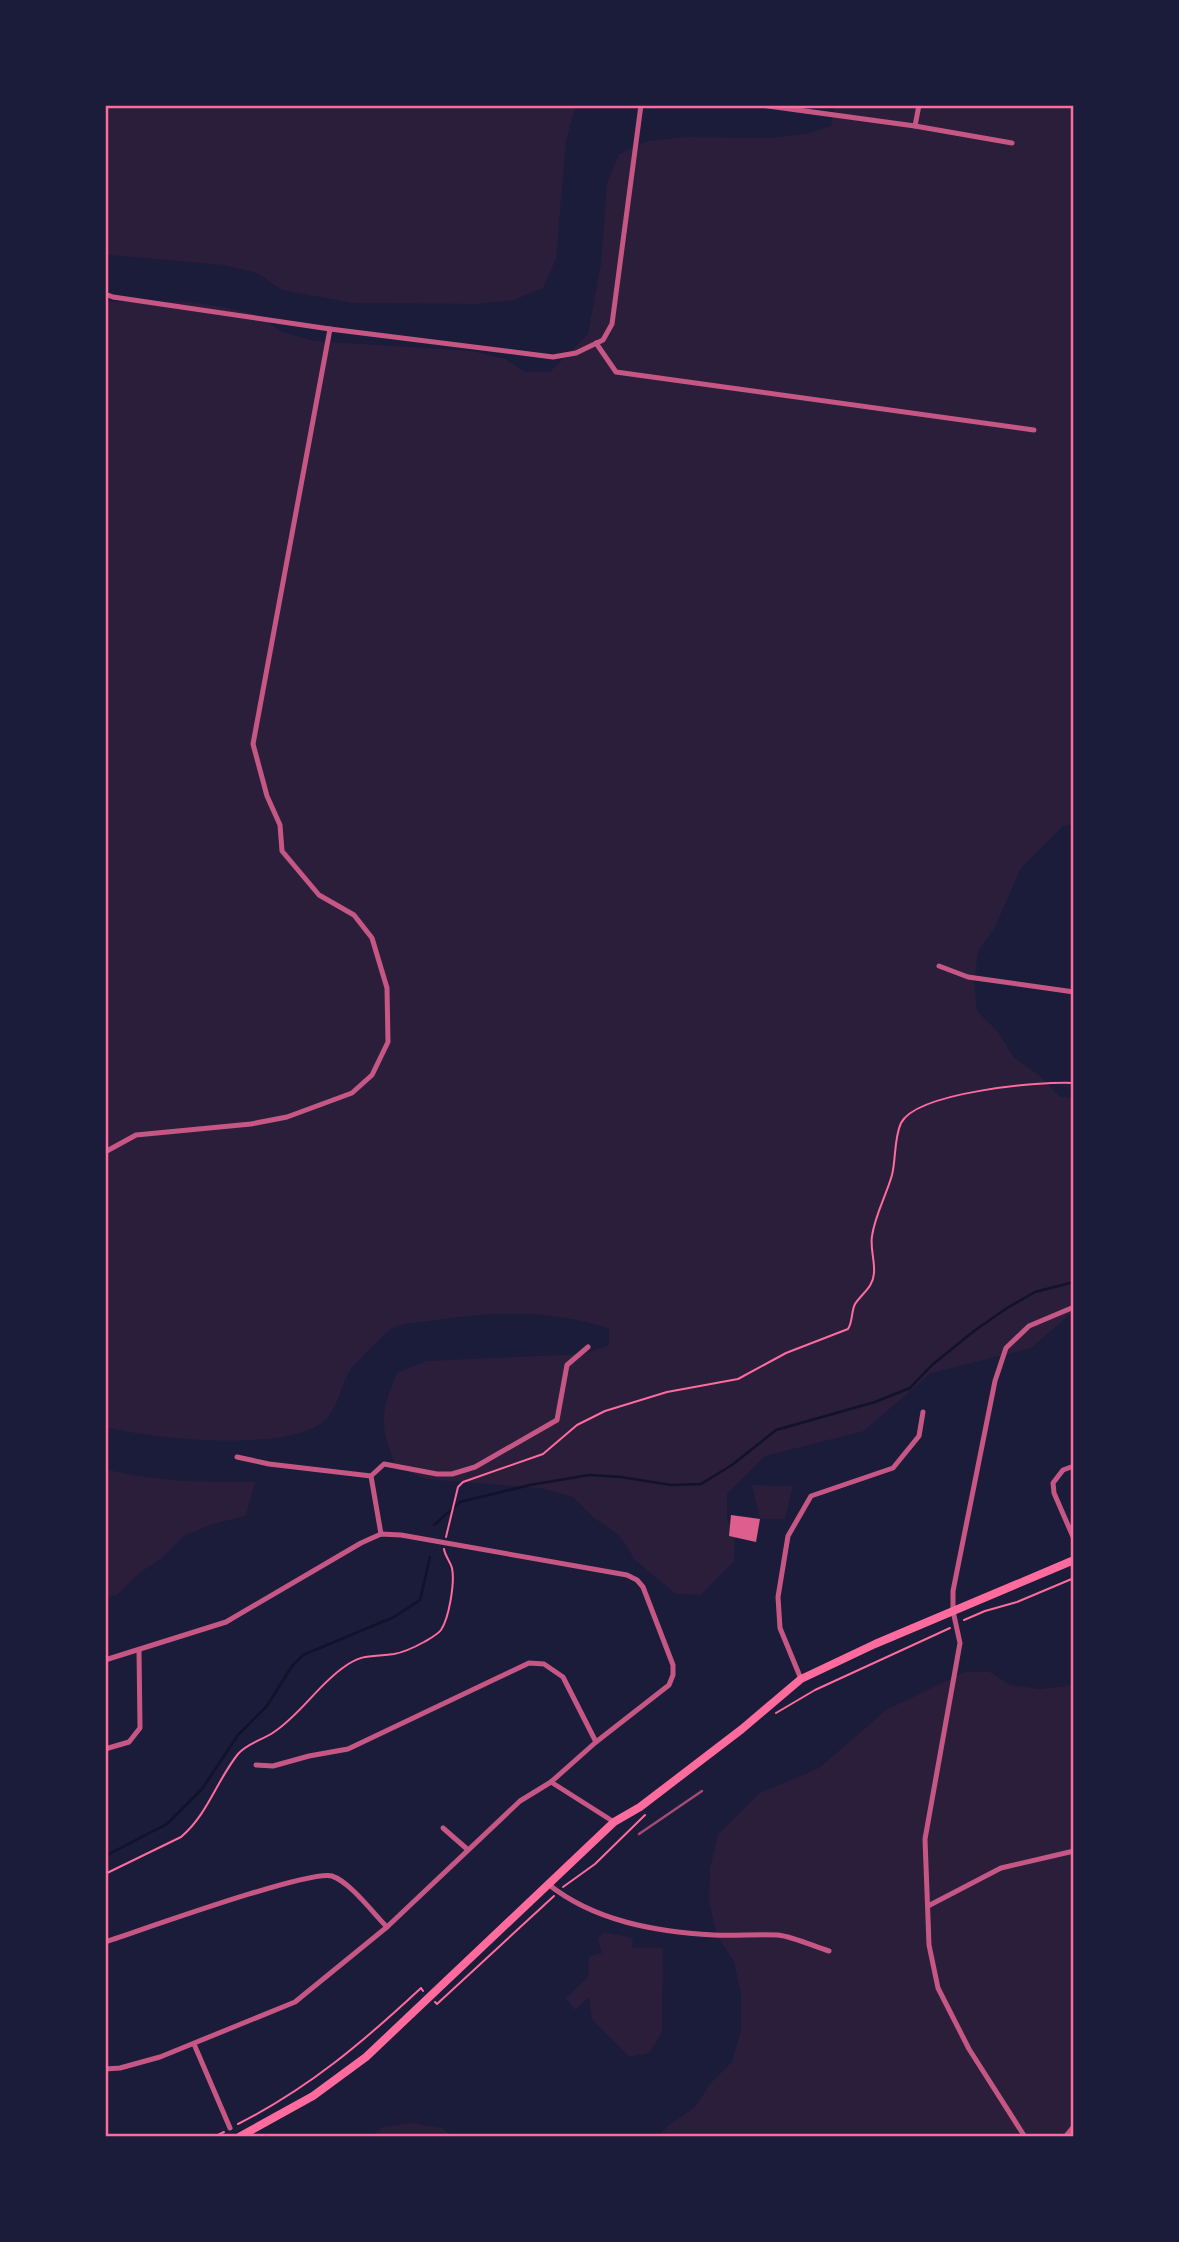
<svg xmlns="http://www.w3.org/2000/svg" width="1179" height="2242" font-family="Overpass,sans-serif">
<rect width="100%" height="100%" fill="#1b1b3a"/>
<g fill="#2a1e3b">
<polygon points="105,105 576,105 566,141 556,259 543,288 514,300 477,304 352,303 282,290 257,273 224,265 109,255 105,254"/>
<path d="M 835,105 L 1074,105 L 1074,824 L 1063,826 L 1021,868 L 995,927 L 978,952 L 974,982 L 977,1011 L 998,1032 L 1014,1058 L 1039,1075 L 1059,1096 L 1074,1099 L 1074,1311 L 1031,1348 L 931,1373 L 864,1431 L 765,1456 L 727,1494 L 727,1519 L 735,1536 L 734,1561 L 701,1595 L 676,1594 L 635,1560 L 619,1535 L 594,1518 L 573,1497 L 540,1488 L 425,1479 L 396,1466 C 379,1426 380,1413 397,1373 L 426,1361 L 584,1354 L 609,1345 L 609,1329 C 551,1308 484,1312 424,1322 C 415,1323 401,1323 393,1328 C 386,1332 356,1362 351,1369 C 340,1385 338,1413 320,1424 C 278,1452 153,1439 105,1427 L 105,302 L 187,302 L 224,307 L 257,315 L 282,332 L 315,341 L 472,351 L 505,359 L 525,372 L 550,372 L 588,334 L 601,263 L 607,183 L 619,154 L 648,141 L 686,137 L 769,138 L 806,134 L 831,126 Z"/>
<path d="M 105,1469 C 155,1482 204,1482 255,1482 L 246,1516 L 213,1524 L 184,1536 L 163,1557 L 138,1574 L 117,1595 L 105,1598 Z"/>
<polygon points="752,1485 793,1486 785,1519 760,1519"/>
<polygon points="965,1672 990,1672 1010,1685 1039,1689 1068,1686 1074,1682 1074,2137 657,2137 669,2125 694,2108 711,2083 732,2062 741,2029 741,1995 734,1961 717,1936 709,1902 710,1868 718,1835 760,1793 819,1768 886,1710"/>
<polygon points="603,1932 633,1938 632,1948 663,1948 662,2032 649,2053 629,2057 592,2019 589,1997 575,2010 566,1998 588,1977 589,1956 602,1953 598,1939"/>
<polygon points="412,2123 441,2128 455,2137 369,2137 383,2127"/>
</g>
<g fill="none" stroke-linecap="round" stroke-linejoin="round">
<g stroke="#12122b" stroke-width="2.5">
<polyline points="434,1525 460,1502 530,1485 589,1475 621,1477 671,1485 701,1484 732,1465 776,1430 875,1402 910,1388 932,1365 974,1331 1007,1308 1035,1292 1074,1282"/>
<polyline points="105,1856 167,1824 202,1789 238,1735 267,1706 292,1666 303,1655 394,1617 420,1600 430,1557"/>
</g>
</g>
<polygon fill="#dd5f8e" points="731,1515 760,1519 756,1542 729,1536"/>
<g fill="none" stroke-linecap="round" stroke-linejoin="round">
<g stroke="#ff6b9d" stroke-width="2">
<path d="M 446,1537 L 458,1487 L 463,1482 L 543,1454 L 577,1425 L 605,1411 L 667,1392 L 738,1379 L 786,1353 L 848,1329 C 853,1321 851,1312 855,1304 C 862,1293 873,1288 874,1273 C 875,1261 870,1248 872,1236 C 875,1215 886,1196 892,1175 C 896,1159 894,1138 901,1123 C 917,1092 1041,1081 1074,1083"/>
<polyline points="964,1620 985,1611 1017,1602 1074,1578"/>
<polyline points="776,1713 815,1690 950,1628"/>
<path d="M 105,1874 L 181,1837 C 208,1814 217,1780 238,1754 C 247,1743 263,1740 274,1732 C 301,1714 318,1685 344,1667 C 363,1653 373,1657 394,1654 C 405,1652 415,1647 424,1642 C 429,1639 437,1635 441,1630 C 449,1618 455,1583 452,1568 C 450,1561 445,1556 444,1549"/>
<polyline points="563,1887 595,1864 645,1815"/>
<polyline points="435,2002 437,2004 554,1896"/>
<path d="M 238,2124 C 309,2088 363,2042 421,1988 L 423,1991"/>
<polyline points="214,2137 224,2132"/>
</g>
<g stroke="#c65784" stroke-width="5">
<polyline points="761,105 915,126 1012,143"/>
<polyline points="915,126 919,105"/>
<polyline points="105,294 113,297 330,329 553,357 576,353 603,340 612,324 641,105"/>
<polyline points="596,343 616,372 1034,430"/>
<polyline points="939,966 968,977 1074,992"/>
<polyline points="105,1152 136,1135 251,1124 287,1117 352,1093 372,1075 388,1042 387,988 372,938 354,915 319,895 282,851 280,825 267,796 253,744 330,329"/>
<polyline points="237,1457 269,1464 371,1476"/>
<polyline points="1074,1466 1063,1470 1053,1483 1054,1493 1074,1539"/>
<polyline points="381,1534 371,1476 384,1464 437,1474 452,1474 475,1467 557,1420 567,1365 588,1347"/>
<polyline points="105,1660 226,1622 361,1543 381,1534 401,1535 627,1575 637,1580 643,1587 673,1665 673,1675 669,1685 596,1742 551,1782 520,1801 387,1927 295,2002 160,2057 120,2068 105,2069"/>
<polyline points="801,1679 780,1628 778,1597 788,1536 811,1496 893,1468 919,1436 923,1412"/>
<polyline points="105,1749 129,1742 140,1728 139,1650"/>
<polyline points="256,1765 273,1766 309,1756 348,1749 529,1663 544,1664 563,1677 596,1742"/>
<polyline points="551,1782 614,1822"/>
<polyline points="443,1828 467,1849"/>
<path d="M 548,1884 C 594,1921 656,1932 714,1935 C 735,1936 756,1934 778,1935 C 794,1937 813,1946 829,1951"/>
<polyline points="928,1906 1001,1868 1074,1851"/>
<path d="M 105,1942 C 139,1931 310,1869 332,1876 C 350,1882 373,1913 387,1927"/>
<polyline points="194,2044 230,2128"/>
<polyline points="1025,2137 969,2049 938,1988 929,1945 925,1839 960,1643 953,1611 953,1591 995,1381 1006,1348 1029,1326 1074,1307"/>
<polyline points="1065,2137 1074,2126"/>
</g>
<polyline stroke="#ff6b9d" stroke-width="8" points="239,2137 313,2096 366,2057 614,1822 640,1807 742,1729 801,1679 875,1644 1074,1560"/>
<polyline stroke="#a44b75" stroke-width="2.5" points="639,1834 702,1791"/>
</g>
<rect width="1179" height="2242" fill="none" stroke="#1b1b3a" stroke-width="214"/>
<rect x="107" y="107" width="965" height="2028" fill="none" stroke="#ff6b9d" stroke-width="2.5"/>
</svg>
